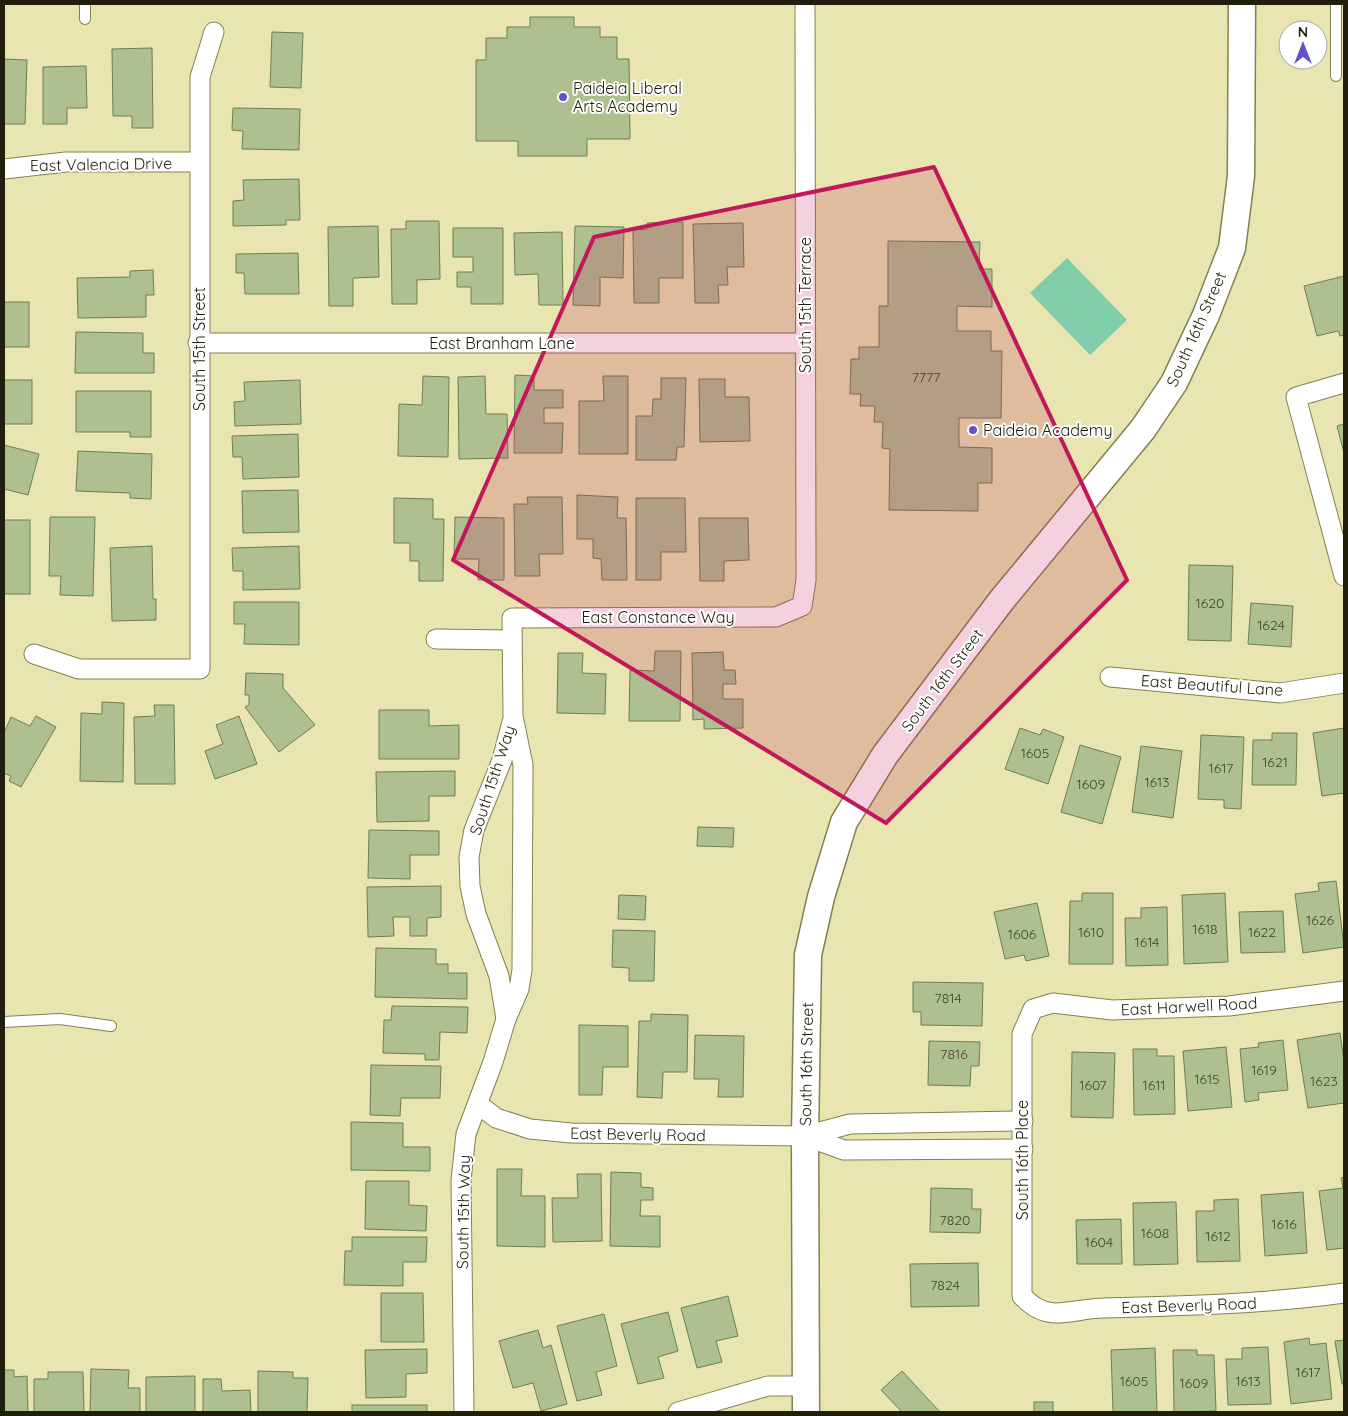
<svg xmlns="http://www.w3.org/2000/svg" width="1348" height="1416" font-family="Quicksand,sans-serif">
<rect width="100%" height="100%" fill="#e8e5b1"/>
<polygon fill="#81cdab" points="1067,258 1127,320 1090,355 1030,293"/>
<g fill="#aebf90" stroke="#6e7e51">
<polygon points="530,17 574,17 574,27 600,27 600,37 617,37 617,59 629,59 630,139 587,139 587,156 518,156 518,141 476,141 476,60 486,60 486,38 507,38 507,27 530,27"/>
<polygon points="272,32 303,33 301,88 270,87"/>
<polygon points="152,48 153,128 132,128 132,116 113,116 112,49"/>
<polygon points="4,59 27,60 25,124 4,124"/>
<polygon points="86,66 87,108 67,108 67,124 43,124 43,67"/>
<polygon points="233,108 300,109 299,150 242,149 243,131 232,130"/>
<polygon points="299,179 300,220 286,220 286,225 233,226 233,201 244,200 243,180"/>
<polygon points="406,221 439,221 440,279 417,280 417,304 392,304 391,229 406,229"/>
<polygon points="683,222 683,278 659,278 659,303 634,303 633,230 647,229 647,223"/>
<polygon points="743,223 744,267 727,267 728,285 718,285 719,303 695,303 693,224"/>
<polygon points="378,226 379,277 353,278 353,306 329,306 328,227"/>
<polygon points="575,226 624,227 623,278 600,277 600,306 573,305"/>
<polygon points="453,228 503,228 503,304 471,304 471,287 457,287 457,272 473,272 473,257 453,257"/>
<polygon points="562,232 563,305 539,305 538,274 515,275 514,233"/>
<polygon points="888,241 980,242 979,269 992,269 992,307 957,306 957,331 991,331 991,351 1002,351 1001,418 959,418 959,447 992,448 992,483 978,483 978,511 889,510 890,449 882,448 883,422 874,422 875,406 860,406 861,394 850,394 851,359 859,359 859,347 879,347 879,306 888,306"/>
<polygon points="298,253 299,294 245,294 244,273 236,273 236,254"/>
<polygon points="153,270 154,295 146,295 146,317 78,318 77,278 130,277 130,271"/>
<polygon points="1344,276 1344,335 1340,336 1338,331 1317,336 1304,286"/>
<rect x="4" y="302" width="25" height="45"/>
<polygon points="76,332 143,333 143,353 154,353 154,373 75,373"/>
<polygon points="515,375 534,376 534,390 563,390 563,408 544,408 544,423 563,423 562,453 514,453"/>
<polygon points="423,376 449,377 448,457 398,456 399,404 422,405"/>
<polygon points="485,376 486,414 507,414 508,458 459,459 458,377"/>
<polygon points="603,376 628,376 628,454 579,454 579,401 604,401"/>
<polygon points="661,378 686,378 684,447 677,447 676,460 636,460 636,416 652,416 653,399 661,399"/>
<polygon points="699,379 725,379 725,397 749,397 750,441 700,442"/>
<rect x="4" y="380" width="28" height="44"/>
<polygon points="300,380 301,424 235,426 234,402 245,401 244,382"/>
<polygon points="76,391 151,391 151,437 130,437 130,432 76,432"/>
<polygon points="1344,424 1344,453 1337,426"/>
<polygon points="298,434 299,477 243,479 242,457 233,457 232,436"/>
<polygon points="4,445 39,454 28,495 4,489"/>
<polygon points="78,451 152,454 151,499 130,498 130,493 76,491"/>
<polygon points="298,490 299,532 243,533 242,491"/>
<polygon points="577,495 618,497 617,518 626,518 627,580 602,580 601,559 593,558 593,539 577,539"/>
<polygon points="527,497 562,497 563,554 539,554 540,576 515,576 514,504 528,504"/>
<polygon points="394,498 433,499 433,519 444,519 443,581 419,581 419,561 410,561 410,543 394,543"/>
<polygon points="636,498 685,498 686,552 661,552 661,580 636,580"/>
<polygon points="50,517 95,517 93,596 60,595 61,576 49,576"/>
<polygon points="455,517 504,518 504,580 478,580 479,559 454,559"/>
<polygon points="699,518 748,518 749,560 724,561 724,581 700,581"/>
<rect x="4" y="520" width="26" height="74"/>
<polygon points="152,546 153,599 156,599 156,620 112,621 110,548"/>
<polygon points="299,546 300,589 243,590 243,571 233,571 232,548"/>
<polygon points="1189,565 1233,566 1231,641 1188,640"/>
<polygon points="234,602 299,602 299,645 244,644 245,624 234,624"/>
<polygon points="1251,603 1293,606 1291,647 1248,644"/>
<polygon points="655,651 681,651 680,721 629,721 630,670 654,671"/>
<polygon points="723,652 724,670 735,670 736,684 723,684 723,699 743,699 743,728 704,729 704,719 693,720 692,653"/>
<polygon points="558,653 583,653 582,673 606,674 605,714 557,713"/>
<polygon points="246,673 283,674 283,688 315,725 279,752 245,707 249,705 249,695 245,695"/>
<polygon points="102,702 124,703 123,782 80,781 81,713 102,714"/>
<polygon points="154,705 174,705 175,784 135,784 134,717 155,716"/>
<polygon points="379,710 429,710 429,726 459,725 459,759 379,759"/>
<polygon points="36,716 56,727 21,787 9,781 11,776 4,773 4,733 11,717 30,726"/>
<polygon points="239,716 257,764 215,779 205,751 223,744 216,725"/>
<polygon points="1020,728 1040,735 1043,729 1064,737 1048,784 1005,769"/>
<polygon points="1344,728 1344,793 1322,796 1313,733"/>
<polygon points="1272,733 1297,733 1296,785 1252,785 1253,740 1272,740"/>
<polygon points="1201,735 1244,737 1241,809 1224,808 1224,800 1198,799"/>
<polygon points="1080,745 1121,757 1102,824 1061,812"/>
<polygon points="1141,746 1182,751 1173,818 1132,812"/>
<polygon points="455,771 455,796 429,796 429,821 377,822 376,772"/>
<polygon points="698,827 734,828 733,847 697,846"/>
<polygon points="369,830 439,831 439,855 410,855 410,879 368,878"/>
<polygon points="1336,881 1344,947 1303,953 1295,894 1319,891 1318,883"/>
<polygon points="441,886 441,917 427,918 427,936 410,936 410,917 393,917 394,936 368,937 367,887"/>
<polygon points="1082,893 1113,893 1113,964 1069,964 1070,901 1082,901"/>
<polygon points="1225,893 1228,962 1184,964 1182,895"/>
<polygon points="619,895 646,896 645,920 618,919"/>
<polygon points="1037,903 1049,956 1026,961 1024,955 1005,959 994,912"/>
<polygon points="1167,907 1168,965 1126,966 1125,918 1141,918 1141,908"/>
<polygon points="1283,911 1285,952 1241,953 1239,912"/>
<polygon points="613,930 655,931 654,981 629,981 629,968 612,967"/>
<polygon points="376,948 436,949 436,964 448,964 448,973 467,973 467,999 375,997"/>
<polygon points="913,982 983,983 982,1026 921,1025 921,1012 913,1012"/>
<polygon points="392,1006 468,1007 467,1033 440,1032 439,1060 425,1060 425,1054 383,1053 384,1020 391,1020"/>
<polygon points="651,1014 688,1015 687,1072 663,1072 662,1098 637,1097 639,1021 651,1021"/>
<polygon points="579,1025 628,1026 628,1067 603,1067 602,1095 579,1095"/>
<polygon points="1340,1033 1344,1060 1344,1103 1308,1108 1297,1040"/>
<polygon points="695,1035 744,1036 743,1097 718,1097 719,1079 694,1079"/>
<polygon points="1283,1040 1288,1090 1258,1093 1259,1100 1245,1102 1240,1049 1259,1047 1258,1043"/>
<polygon points="929,1041 980,1042 979,1066 971,1066 970,1086 928,1085"/>
<polygon points="1226,1047 1232,1107 1188,1111 1183,1051"/>
<polygon points="1133,1049 1157,1049 1157,1056 1174,1056 1175,1114 1134,1115"/>
<polygon points="1072,1052 1115,1053 1113,1118 1071,1117"/>
<polygon points="371,1065 441,1066 440,1098 401,1098 400,1116 370,1115"/>
<polygon points="351,1122 403,1123 403,1147 430,1147 430,1171 351,1170"/>
<polygon points="497,1169 522,1169 521,1196 545,1196 545,1247 497,1246"/>
<polygon points="611,1172 641,1173 641,1187 653,1188 653,1200 641,1200 640,1216 660,1216 660,1247 610,1246"/>
<polygon points="577,1174 601,1174 602,1241 553,1242 552,1198 578,1198"/>
<polygon points="1344,1177 1344,1248 1327,1250 1319,1191 1343,1188 1341,1178"/>
<polygon points="366,1181 409,1181 409,1205 427,1206 426,1231 365,1229"/>
<polygon points="931,1188 972,1189 972,1209 981,1209 980,1233 930,1232"/>
<polygon points="1303,1192 1307,1253 1265,1256 1261,1195"/>
<polygon points="1238,1199 1240,1261 1197,1262 1196,1211 1214,1211 1214,1200"/>
<polygon points="1176,1202 1178,1264 1134,1265 1133,1203"/>
<polygon points="1121,1219 1122,1264 1077,1264 1076,1220"/>
<polygon points="352,1237 427,1237 426,1262 403,1262 403,1286 344,1285 345,1251 352,1251"/>
<polygon points="978,1263 979,1306 911,1307 910,1264"/>
<polygon points="381,1293 423,1293 424,1342 381,1342"/>
<polygon points="728,1296 738,1336 716,1341 722,1362 697,1368 681,1308"/>
<polygon points="668,1312 678,1351 658,1357 664,1378 638,1384 621,1324"/>
<polygon points="604,1314 617,1366 596,1372 602,1395 577,1401 557,1326"/>
<polygon points="538,1330 543,1348 551,1345 567,1404 541,1411 533,1383 513,1388 499,1341"/>
<polygon points="1309,1338 1310,1345 1326,1343 1332,1399 1291,1404 1284,1342"/>
<polygon points="1344,1340 1344,1384 1342,1384 1335,1341"/>
<polygon points="1268,1347 1271,1404 1228,1405 1226,1359 1242,1359 1242,1348"/>
<polygon points="1155,1348 1157,1412 1113,1412 1111,1350"/>
<polygon points="427,1349 427,1373 406,1374 406,1397 366,1398 365,1350"/>
<polygon points="1173,1350 1197,1350 1197,1355 1214,1355 1216,1411 1174,1412"/>
<polygon points="91,1369 129,1370 128,1388 140,1388 140,1412 90,1412"/>
<polygon points="4,1370 14,1370 14,1377 27,1376 28,1412 4,1412"/>
<polygon points="258,1371 293,1372 293,1378 308,1378 307,1412 258,1412"/>
<polygon points="902,1371 940,1412 902,1412 881,1390"/>
<polygon points="48,1372 83,1372 84,1412 34,1412 34,1379 48,1379"/>
<polygon points="195,1376 195,1412 146,1412 146,1377"/>
<polygon points="203,1379 221,1379 222,1391 250,1390 251,1412 203,1412"/>
<rect x="1034" y="1402" width="19" height="10"/>
<rect x="352" y="1405" width="75" height="7"/>
</g>
<g fill="none" stroke-linecap="round" stroke-linejoin="round">
<defs>
<g id="service">
<polyline points="1336,4 1336,76"/>
<polyline points="85,19 85,4"/>
<polyline points="4,1022 60,1019 111,1026"/>
</g>
<g id="minor">
<polyline points="4,169 66,162 199,162"/>
<polyline points="198,343 805,343"/>
<polyline points="1344,383 1296,397 1344,576"/>
<polyline points="436,639 512,640"/>
<polyline points="34,654 79,669 200,669 200,77 214,32"/>
<polyline points="1110,677 1280,693 1344,683"/>
<path d="M 1344,991 L 1229,1006 L 1112,1010 L 1053,1003 L 1033,1009 L 1022,1034 L 1022,1296 C 1032,1306 1040,1312 1055,1313 C 1071,1313 1088,1308 1104,1308 C 1185,1306 1264,1304 1344,1293"/>
<polyline points="506,1019 499,976 476,914 470,886 469,857 474,830 502,760 512,722"/>
<polyline points="478,1104 496,1118 530,1129 571,1133 805,1136 850,1124 1023,1121"/>
<polyline points="805,1136 844,1150 1023,1149"/>
<polyline points="464,1412 461,1180 466,1134 493,1062 506,1019 519,989 522,970 523,765 513,716 512,618 776,617 802,606 806,580 805,4"/>
<polyline points="678,1412 768,1386 806,1386"/>
</g>
<polyline id="secondary" points="806,1412 805,1136 808,955 821,897 844,822 885,755 1001,601 1143,429 1174,383 1206,315 1232,248 1241,176 1242,4"/>
</defs>
<use href="#service" stroke="#848050" stroke-width="12"/>
<use href="#minor" stroke="#848050" stroke-width="21"/>
<use href="#secondary" stroke="#848050" stroke-width="29"/>
<use href="#service" stroke="#fff" stroke-width="10"/>
<use href="#minor" stroke="#fff" stroke-width="19"/>
<use href="#secondary" stroke="#fff" stroke-width="26"/>
</g>
<path fill="#c2185b" fill-opacity="0.2" stroke="#c2185b" stroke-width="4" stroke-linejoin="round" d="M 934,167 L 1127,580 L 886,823 L 453,560 L 594,237 Z"/>
<g fill="#6252cb" stroke="#fff" stroke-width="2">
<circle cx="563" cy="97" r="5"/>
<circle cx="973" cy="430" r="5"/>
</g>
<g text-anchor="middle" dominant-baseline="central" stroke-width="4" stroke-linejoin="round" paint-order="stroke">
<g font-size="14" fill="#44472c">
<text x="926" y="377">7777</text>
<text x="1210" y="603">1620</text>
<text x="1271" y="625">1624</text>
<text x="1035" y="753">1605</text>
<text x="1275" y="762">1621</text>
<text x="1221" y="768">1617</text>
<text x="1157" y="782">1613</text>
<text x="1091" y="784">1609</text>
<text x="1320" y="920">1626</text>
<text x="1205" y="929">1618</text>
<text x="1091" y="932">1610</text>
<text x="1262" y="932">1622</text>
<text x="1022" y="934">1606</text>
<text x="1147" y="942">1614</text>
<text x="948" y="998">7814</text>
<text x="954" y="1054">7816</text>
<text x="1264" y="1070">1619</text>
<text x="1207" y="1079">1615</text>
<text x="1324" y="1081">1623</text>
<text x="1093" y="1085">1607</text>
<text x="1154" y="1085">1611</text>
<text x="955" y="1220">7820</text>
<text x="1284" y="1224">1616</text>
<text x="1155" y="1233">1608</text>
<text x="1218" y="1236">1612</text>
<text x="1099" y="1242">1604</text>
<text x="945" y="1285">7824</text>
<text x="1308" y="1372">1617</text>
<text x="1134" y="1381">1605</text>
<text x="1248" y="1381">1613</text>
<text x="1194" y="1383">1609</text>
</g>
<g font-size="16" fill="#211f0b" stroke="#fff" text-anchor="start">
<text x="573" y="88">Paideia Liberal<tspan x="573" dy="18">Arts Academy</tspan></text>
<text x="983" y="430">Paideia Academy</text>
</g>
<g font-size="16" fill="#211f0b" stroke="#fff">
<text transform="translate(101 164) rotate(-1)">East Valencia Drive</text>
<text transform="translate(805 305) rotate(-90)">South 15th Terrace</text>
<text transform="translate(1196 329) rotate(-66)">South 16th Street</text>
<text x="502" y="343">East Branham Lane</text>
<text transform="translate(199 349) rotate(-90)">South 15th Street</text>
<text x="658" y="617">East Constance Way</text>
<text transform="translate(942 680) rotate(-53)">South 16th Street</text>
<text transform="translate(1212 685) rotate(4)">East Beautiful Lane</text>
<text transform="translate(492 780) rotate(-72)">South 15th Way</text>
<text transform="translate(1189 1006) rotate(-3)">East Harwell Road</text>
<text transform="translate(806 1064) rotate(-89)">South 16th Street</text>
<text transform="translate(638 1134) rotate(1)">East Beverly Road</text>
<text transform="translate(1022 1160) rotate(-90)">South 16th Place</text>
<text transform="translate(463 1212) rotate(-89)">South 15th Way</text>
<text transform="translate(1189 1305) rotate(-2)">East Beverly Road</text>
</g>
</g>
<rect width="1348" height="1416" fill="none" stroke="#211f0b" stroke-width="10"/>
<g transform="translate(1303 45)"><circle r="24" fill="#ffffff" stroke="#a6a59d"/>
<path d="M0-4L9 19L0 12L-9 19Z" fill="#6252cb"/>
<text y="-8" font-size="14" font-weight="bold" text-anchor="middle" fill="#211f0b">N</text>
</g>
</svg>
